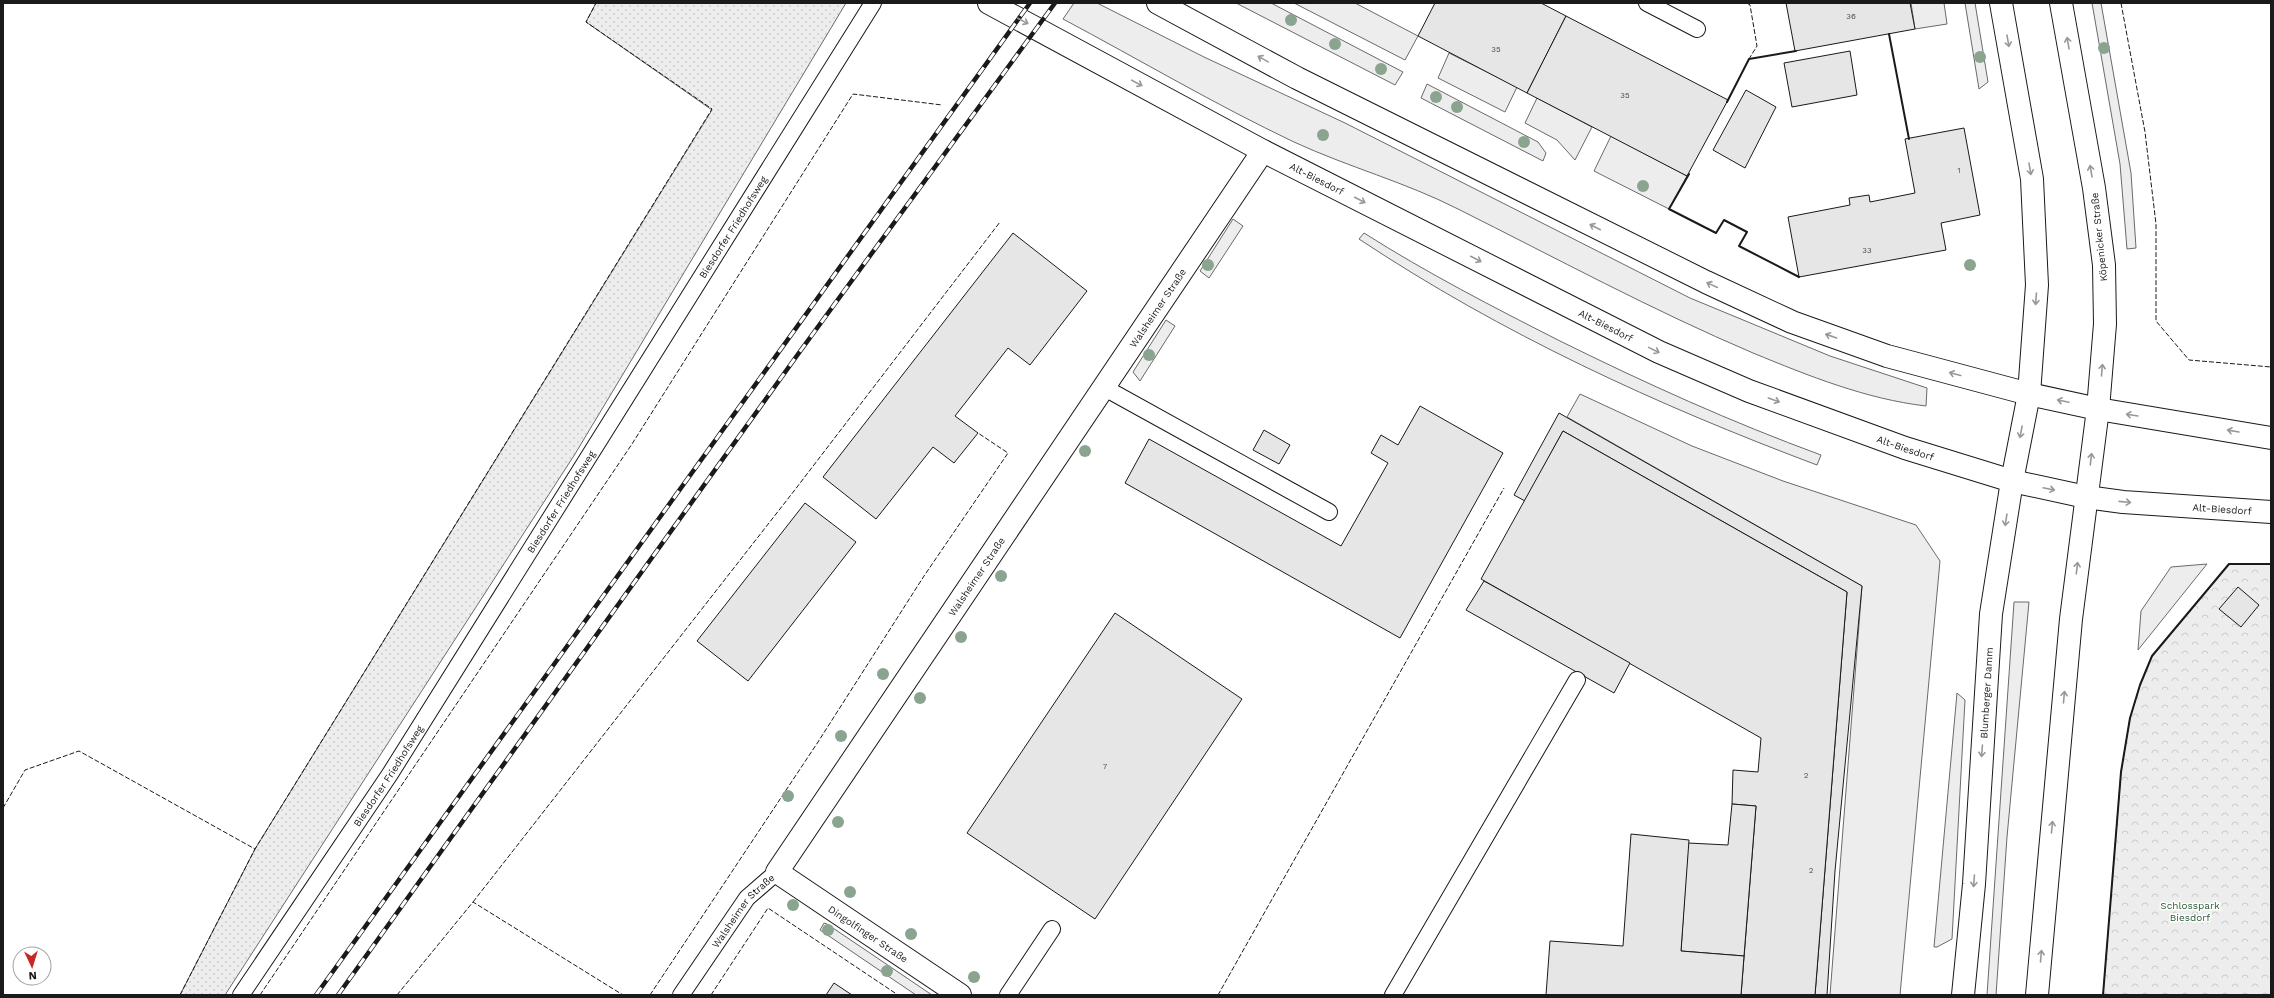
<svg xmlns="http://www.w3.org/2000/svg" width="2274" height="998" font-family="'Work Sans',sans-serif">
<defs>
<pattern id="forest-crowns" width="20" height="18" patternUnits="userSpaceOnUse"><rect width="20" height="18" fill="#ededed"/><path d="M2 6a3 3 0 1 1 6 0M12 15a3 3 0 1 1 6 0" fill="none" stroke="#cbcbcb"/></pattern>
<pattern id="park-dots" width="8" height="8" patternUnits="userSpaceOnUse"><rect width="8" height="8" fill="#ededed"/><path d="M2 2h.1M6 6h.1" fill="none" stroke="#cbcbcb" stroke-width="1.8" stroke-linecap="round"/></pattern>
</defs>
<rect width="100%" height="100%" fill="#fff"/>
<g fill="#ededed" stroke="#6a6a6a">
<path d="M 1074,3 L 1097,3 L 1204,57 L 1345,123 L 1690,298 L 1830,356 L 1927,388 L 1926,406 C 1866,399 1809,376 1753,353 C 1652,310 1556,258 1458,209 C 1405,182 1348,167 1294,142 C 1216,105 1140,60 1063,19 Z"/>
<polygon points="1236,3 1271,3 1403,72 1395,85"/>
<polygon points="1294,3 1355,3 1418,36 1405,60"/>
<polygon points="1911,3 1944,3 1947,24 1915,29"/>
<polygon points="1965,3 1975,3 1988,82 1979,89"/>
<polygon points="2092,3 2101,3 2131,173 2136,248 2127,249 2120,164"/>
<polygon points="1449,53 1517,87 1505,112 1438,78"/>
<polygon points="1427,84 1538,142 1546,153 1543,161 1421,98"/>
<polygon points="1537,98 1592,127 1575,160 1557,140 1525,123"/>
<polygon points="1611,136 1687,176 1669,209 1594,171"/>
<polygon points="1233,219 1243,226 1209,278 1200,271"/>
<path d="M 1364,233 C 1427,273 1493,307 1560,341 C 1645,383 1731,422 1821,455 L 1817,465 C 1657,405 1502,334 1359,239 Z"/>
<polygon points="1166,320 1175,326 1140,381 1133,372"/>
<polygon points="1580,394 1692,446 1783,481 1916,525 1940,561 1900,995 1830,995 1862,586 1567,417"/>
<polygon points="2207,564 2138,650 2141,611 2171,567"/>
<polygon points="2014,602 2029,602 2007,837 1996,995 1987,995"/>
<polygon points="1957,693 1965,700 1952,939 1937,947 1934,947"/>
<polygon points="824,923 827,924 932,995 916,995 820,930"/>
</g>
<polygon fill="url(#forest-crowns)" stroke="#6a6a6a" points="2229,564 2271,564 2271,995 2103,995 2121,772 2130,718 2140,685 2152,656"/>
<polygon fill="url(#park-dots)" stroke="#6a6a6a" points="596,3 846,3 575,454 225,995 180,995 255,849 712,110 586,22"/>
<g fill="#e6e6e6" stroke="#1a1a1a">
<polygon points="1435,3 1541,3 1566,16 1527,93 1418,36"/>
<polygon points="1786,3 1910,3 1915,29 1795,51"/>
<polygon points="1566,16 1728,100 1687,176 1527,93"/>
<polygon points="1850,51 1857,95 1792,107 1784,63"/>
<polygon points="1746,90 1776,107 1745,168 1713,150"/>
<polygon points="1964,128 1980,215 1941,223 1946,250 1799,277 1788,217 1850,205 1849,198 1869,195 1870,202 1915,193 1905,139"/>
<polygon points="1013,233 1087,291 1030,365 1008,348 955,416 978,433 954,463 933,447 876,519 823,477"/>
<polygon points="1420,406 1503,453 1400,638 1125,483 1149,439 1341,546 1388,463 1371,453 1381,435 1398,445"/>
<polygon points="1559,413 1862,586 1835,871 1827,995 1815,995 1847,592 1563,431 1525,501 1514,495"/>
<polygon points="1264,430 1290,445 1279,464 1253,450"/>
<polygon points="1563,431 1847,592 1815,995 1741,995 1756,806 1732,804 1733,770 1758,772 1761,738 1481,579"/>
<polygon points="805,503 856,542 748,681 697,641"/>
<polygon points="1484,581 1630,663 1614,693 1466,610"/>
<polygon points="2238,587 2259,605 2241,627 2219,609"/>
<polygon points="1115,613 1242,699 1095,919 967,833"/>
<polygon points="1732,804 1756,806 1744,956 1681,951 1688,843 1728,845"/>
<polygon points="1631,834 1689,840 1681,951 1744,956 1741,995 1546,995 1550,941 1623,946"/>
<polygon points="834,983 852,995 826,995"/>
</g>
<g fill="none" stroke-linecap="round" stroke-linejoin="round">
<defs>
<g id="lane">
<polyline points="1647,3 1697,29"/>
<polyline points="1103,387 1329,512"/>
<path id="s1" d="M 241,995 L 390,774 L 873,3"/>
<path id="s2" d="M 681,995 L 747,898 L 777,872"/>
<polyline points="1008,995 1052,929"/>
<polyline points="1393,995 1577,680"/>
</g>
<g id="street">
<path id="s3" d="M 960,995 L 777,872 L 1263,151"/>
</g>
<g id="secondary">
<path id="s4" d="M 1963,995 L 1974,884 L 1991,614 L 2012,481 L 2029,394 L 2037,285 L 2032,179 L 2001,3"/>
<polyline points="2037,995 2071,619 2098,409 2105,324 2104,265 2094,188 2061,3"/>
</g>
<g id="primary">
<path id="s5" d="M 989,3 L 1263,151 L 1659,352 L 1749,391 L 1905,448 L 2012,481 L 2086,497 L 2123,502 L 2271,512"/>
<polyline points="1158,3 1297,78 1706,282 1792,322 1887,356 2029,394 2098,409 2271,438"/>
</g>
</defs>
<use href="#lane" stroke="#1a1a1a" stroke-width="18"/>
<use href="#street" stroke="#1a1a1a" stroke-width="24"/>
<use href="#secondary" stroke="#1a1a1a" stroke-width="24"/>
<use href="#primary" stroke="#1a1a1a" stroke-width="24"/>
<use href="#lane" stroke="#fff" stroke-width="16"/>
<use href="#street" stroke="#fff" stroke-width="22"/>
<use href="#secondary" stroke="#fff" stroke-width="22"/>
<use href="#primary" stroke="#fff" stroke-width="22"/>
<defs>
<g id="rail">
<polyline points="316,995 1030,3"/>
<polyline points="338,995 801,350 1055,3"/>
</g>
</defs>
<use href="#rail" stroke="#1a1a1a" stroke-width="4.5"/>
<use href="#rail" stroke="#fff" stroke-width="3" stroke-dasharray="9" stroke-linecap="butt"/>
<g stroke="#1a1a1a" stroke-width="1" stroke-dasharray="5 2" stroke-linecap="butt">
<polyline points="1747,3 1750,5 1757,46 1749,59"/>
<polyline points="2121,3 2145,132 2156,224 2156,321 2189,360 2271,367"/>
<polyline points="3,808 25,770 79,751 255,849 712,109 586,22 596,3"/>
<polyline points="473,902 794,491 1000,222"/>
<polyline points="180,995 255,849"/>
<polyline points="260,995 632,444 853,94 942,105"/>
<polyline points="397,995 473,902 623,995"/>
<polyline points="650,995 818,742 924,576 1008,453 978,433"/>
<polyline points="711,995 768,908 898,995"/>
<polyline points="1218,995 1504,488"/>
</g>
<g stroke="#1a1a1a" stroke-width="2">
<polyline points="1889,34 1909,139"/>
<polyline points="1727,102 1749,59 1796,51"/>
<polyline points="1689,174 1669,209 1716,233 1724,220 1747,232 1739,246 1799,277"/>
<polyline points="2103,995 2121,772 2130,718 2140,685 2152,656 2229,564 2271,564"/>
</g>
</g>
<g fill="#8aa48f">
<circle cx="1291" cy="20" r="6"/>
<circle cx="1335" cy="44" r="6"/>
<circle cx="2104" cy="48" r="6"/>
<circle cx="1980" cy="57" r="6"/>
<circle cx="1381" cy="69" r="6"/>
<circle cx="1436" cy="97" r="6"/>
<circle cx="1457" cy="107" r="6"/>
<circle cx="1323" cy="135" r="6"/>
<circle cx="1524" cy="142" r="6"/>
<circle cx="1643" cy="186" r="6"/>
<circle cx="1208" cy="265" r="6"/>
<circle cx="1970" cy="265" r="6"/>
<circle cx="1149" cy="355" r="6"/>
<circle cx="1085" cy="451" r="6"/>
<circle cx="1001" cy="576" r="6"/>
<circle cx="961" cy="637" r="6"/>
<circle cx="883" cy="674" r="6"/>
<circle cx="920" cy="698" r="6"/>
<circle cx="841" cy="736" r="6"/>
<circle cx="788" cy="796" r="6"/>
<circle cx="838" cy="822" r="6"/>
<circle cx="850" cy="892" r="6"/>
<circle cx="793" cy="905" r="6"/>
<circle cx="828" cy="930" r="6"/>
<circle cx="911" cy="934" r="6"/>
<circle cx="887" cy="971" r="6"/>
<circle cx="974" cy="977" r="6"/>
</g>
<defs><path id="oneway-shaft" d="M-6 0H5M1.5-3L5.5 0L1.5 3" fill="none" stroke-width="1.6" stroke-linecap="round" stroke-linejoin="round"/></defs>
<g stroke="#989898">
<use href="#oneway-shaft" transform="translate(1023 21) rotate(28)"/>
<use href="#oneway-shaft" transform="translate(2008 41) rotate(80)"/>
<use href="#oneway-shaft" transform="translate(2068 43) rotate(-100)"/>
<use href="#oneway-shaft" transform="translate(1263 59) rotate(-151)"/>
<use href="#oneway-shaft" transform="translate(1137 83) rotate(28)"/>
<use href="#oneway-shaft" transform="translate(2030 169) rotate(80)"/>
<use href="#oneway-shaft" transform="translate(2091 171) rotate(-100)"/>
<use href="#oneway-shaft" transform="translate(1360 200) rotate(27)"/>
<use href="#oneway-shaft" transform="translate(1595 227) rotate(-153)"/>
<use href="#oneway-shaft" transform="translate(1476 259) rotate(27)"/>
<use href="#oneway-shaft" transform="translate(1712 285) rotate(-155)"/>
<use href="#oneway-shaft" transform="translate(2036 299) rotate(94)"/>
<use href="#oneway-shaft" transform="translate(1831 336) rotate(-161)"/>
<use href="#oneway-shaft" transform="translate(1654 350) rotate(26)"/>
<use href="#oneway-shaft" transform="translate(2102 370) rotate(-85)"/>
<use href="#oneway-shaft" transform="translate(1955 374) rotate(-165)"/>
<use href="#oneway-shaft" transform="translate(1774 400) rotate(20)"/>
<use href="#oneway-shaft" transform="translate(2063 401) rotate(-168)"/>
<use href="#oneway-shaft" transform="translate(2132 415) rotate(-171)"/>
<use href="#oneway-shaft" transform="translate(2233 431) rotate(-170)"/>
<use href="#oneway-shaft" transform="translate(2021 432) rotate(101)"/>
<use href="#oneway-shaft" transform="translate(2091 459) rotate(-83)"/>
<use href="#oneway-shaft" transform="translate(2049 489) rotate(12)"/>
<use href="#oneway-shaft" transform="translate(2125 502) rotate(6)"/>
<use href="#oneway-shaft" transform="translate(2006 520) rotate(99)"/>
<use href="#oneway-shaft" transform="translate(2077 568) rotate(-83)"/>
<use href="#oneway-shaft" transform="translate(2064 697) rotate(-85)"/>
<use href="#oneway-shaft" transform="translate(1982 751) rotate(94)"/>
<use href="#oneway-shaft" transform="translate(2052 827) rotate(-85)"/>
<use href="#oneway-shaft" transform="translate(1974 881) rotate(94)"/>
<use href="#oneway-shaft" transform="translate(2041 956) rotate(-85)"/>
</g>
<g text-anchor="middle" dominant-baseline="central" stroke-width="3" stroke-linejoin="round" paint-order="stroke">
<g font-size="8" fill="#4d4d4d">
<text x="1851" y="16">36</text>
<text x="1496" y="49">35</text>
<text x="1625" y="95">35</text>
<text x="1959" y="170">1</text>
<text x="1867" y="250">33</text>
<text x="1105" y="766">7</text>
<text x="1806" y="775">2</text>
<text x="1811" y="870">2</text>
</g>
<g font-size="10" fill="#1a1a1a" stroke="#fff">
<text stroke="none"><textPath href="#s5" startOffset="372">Alt-Biesdorf</textPath></text>
<text stroke="none"><textPath href="#s1" startOffset="912">Biesdorfer Friedhofsweg</textPath></text>
<text transform="translate(2099 237) rotate(-96)">Köpenicker Straße</text>
<text stroke="none"><textPath href="#s3" startOffset="901">Walsheimer Straße</textPath></text>
<text stroke="none"><textPath href="#s5" startOffset="696">Alt-Biesdorf</textPath></text>
<text stroke="none"><textPath href="#s5" startOffset="1020">Alt-Biesdorf</textPath></text>
<text stroke="none"><textPath href="#s1" startOffset="588">Biesdorfer Friedhofsweg</textPath></text>
<text stroke="none"><textPath href="#s5" startOffset="1344">Alt-Biesdorf</textPath></text>
<text stroke="none"><textPath href="#s3" startOffset="577">Walsheimer Straße</textPath></text>
<text stroke="none"><textPath href="#s4" startOffset="303">Blumberger Damm</textPath></text>
<text stroke="none"><textPath href="#s1" startOffset="264">Biesdorfer Friedhofsweg</textPath></text>
<text stroke="none"><textPath href="#s2" startOffset="105">Walsheimer Straße</textPath></text>
<text transform="translate(868 934) rotate(34)">Dingolfinger Straße</text>
</g>
<g font-size="10" fill="#2b5a34" stroke="#fff">
<text x="2190" y="905">Schlosspark<tspan x="2190" dy="12">Biesdorf</tspan></text>
</g>
</g>
<rect width="2274" height="998" fill="none" stroke="#1a1a1a" stroke-width="8"/>
<g transform="translate(32 966) rotate(176)"><circle r="19" fill="#ffffff" stroke="#a3a3a3"/>
<path d="M0-3L7 15L0 10L-7 15Z" fill="#c62828"/>
<text y="-6" font-size="11" font-weight="bold" text-anchor="middle" fill="#1a1a1a">N</text>
</g>
</svg>
